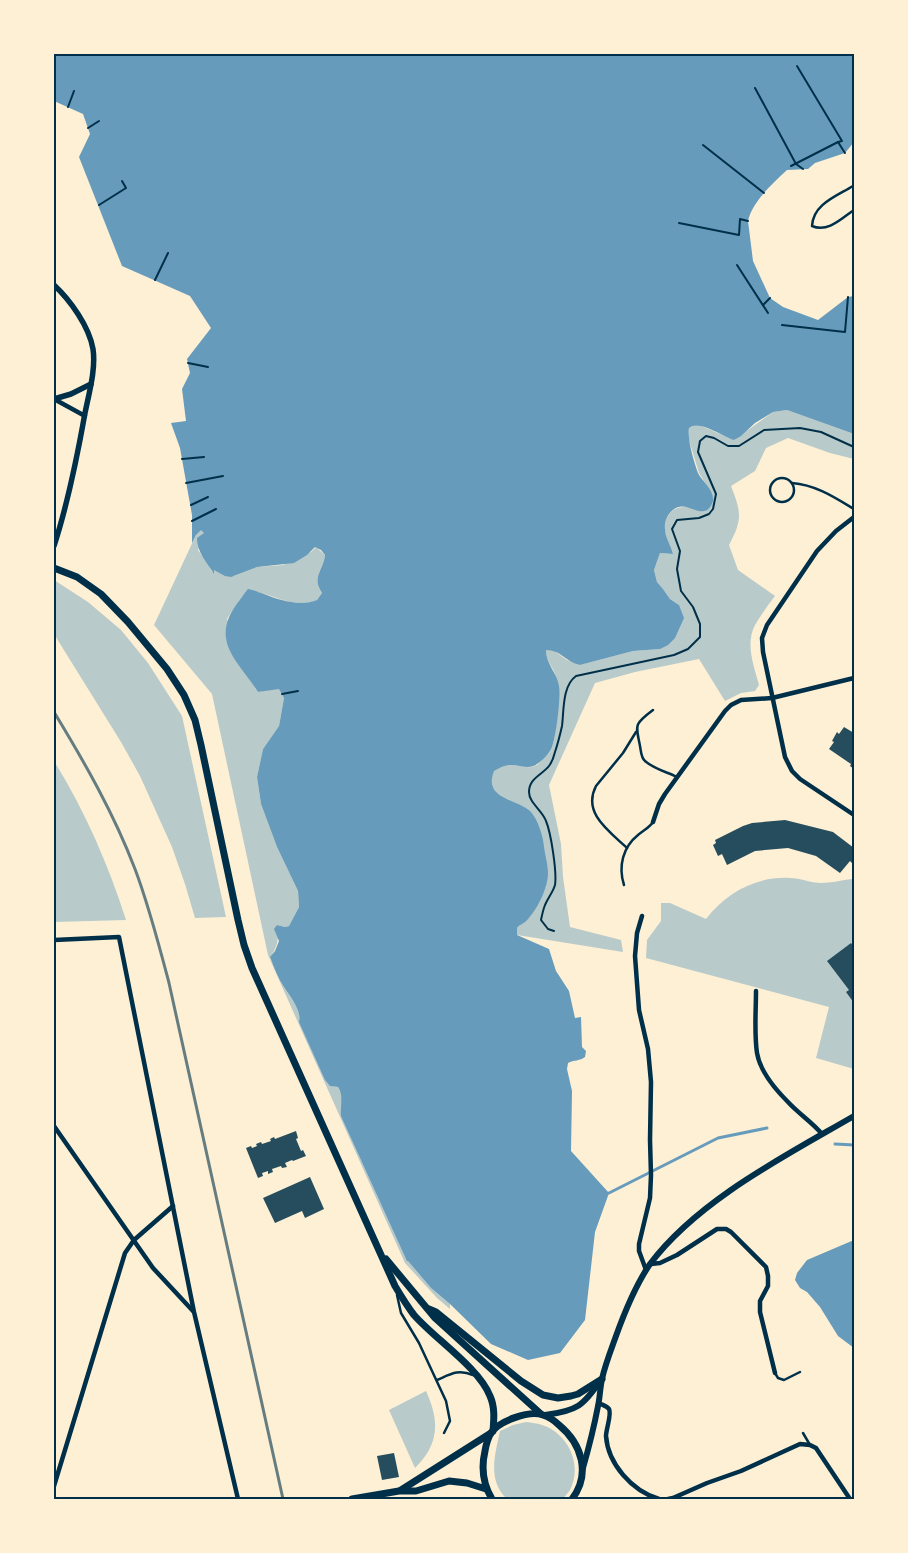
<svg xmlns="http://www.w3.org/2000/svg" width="908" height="1553" font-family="'Libre Baskerville',serif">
<rect width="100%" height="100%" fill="#fdf0d5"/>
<g fill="#b9caca">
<path d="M 787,410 L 854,434 L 854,459 L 830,453 L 788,438 L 766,448 L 755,471 L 731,486 C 741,512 743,519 729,545 L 738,570 L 775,596 C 768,605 761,615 755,625 C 745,644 754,666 759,685 L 755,691 L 741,693 L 725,701 L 699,659 L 635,672 L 595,683 L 549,785 L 561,844 L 563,877 L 570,927 L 621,940 L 623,952 L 517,935 L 517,928 C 524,919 533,911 539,902 C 553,880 546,858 538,836 C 536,830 533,815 529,811 C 515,797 483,800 493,771 C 499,768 505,765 511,765 C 520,765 529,770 537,765 C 542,761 550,753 552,747 C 557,736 559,691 556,678 C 555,669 546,662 546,650 L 553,650 L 567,660 L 580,665 L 633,651 L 660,649 L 679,605 L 670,599 L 663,589 L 657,582 L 654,570 L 660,553 L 673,554 C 671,545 664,537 664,527 C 664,523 666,519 668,516 C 677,502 691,508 705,511 L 712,494 L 699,473 L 688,437 L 689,428 L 692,425 L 697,424 L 734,440 L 773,412 Z"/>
<path d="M 201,529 L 204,533 L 198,550 L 210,567 L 212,572 L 214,570 L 234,576 L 257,567 L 283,565 L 311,552 L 316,547 L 325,555 C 323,571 311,576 322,593 L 317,600 C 293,611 269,590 246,591 L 227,619 L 252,683 L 258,692 L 279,688 L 284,698 L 279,726 L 263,749 L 257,777 L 261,804 L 277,847 L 298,891 L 299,907 L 289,926 L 285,927 L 277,925 C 279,941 278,944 270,958 L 285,989 L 298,1008 L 300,1021 L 326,1081 L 331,1086 L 338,1087 C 343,1092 343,1103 341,1110 L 408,1261 L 431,1288 L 450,1304 L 450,1309 L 437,1298 L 405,1263 L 268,955 L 212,694 L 154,625 L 196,535 Z"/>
<polygon points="54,580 88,602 121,630 148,663 182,716 226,917 195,918 185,884 172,847 140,776 121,742 54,634"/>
<path d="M 54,761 C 85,811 108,864 126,920 L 54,922 Z"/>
<path d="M 854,875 L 854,884 L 852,887 L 854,931 L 854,1069 L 816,1058 L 829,1007 L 646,958 L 647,940 L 661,921 L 661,903 L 670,903 L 706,919 C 726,893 756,876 790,878 C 800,878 811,883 821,883 C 831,883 842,880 852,879 Z"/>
<path d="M 426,1391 C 440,1422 439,1444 415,1468 L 389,1410 Z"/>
<path d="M 526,1422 C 532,1423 537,1423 542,1425 C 568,1433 583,1465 570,1490 C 568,1493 565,1496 563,1499 L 507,1499 C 487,1480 495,1455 500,1431 L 513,1425 Z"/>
</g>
<g fill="#669bbc">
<path d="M 54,54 L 854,54 L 854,142 L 845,153 L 815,163 L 808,169 L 787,170 C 773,183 752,202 748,221 L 753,261 L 770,298 L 783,307 L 818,320 L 848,297 L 854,296 L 854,434 L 787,410 L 773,412 L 755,423 L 741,436 L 734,440 C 722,436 698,419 689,428 C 687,439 694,462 698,473 C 702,481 714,490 713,500 C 713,503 709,511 704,511 C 692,513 682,498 669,514 C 666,518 664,524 665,529 C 665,538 671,545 673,554 L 660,553 L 654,570 L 657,582 L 663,589 L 670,599 L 679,605 L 684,618 L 675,638 L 668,645 L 660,649 L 633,651 L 580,665 C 566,662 561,650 546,650 C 546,664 557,673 559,686 C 561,696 556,737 552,747 C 550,753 542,761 537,764 C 530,770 520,765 511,765 C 505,765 499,768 494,771 C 483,799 515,798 530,811 C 538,819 543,836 544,847 C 545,855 548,865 548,873 C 548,888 538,908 528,919 C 524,924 520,924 517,928 L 517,935 L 549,949 L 556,971 L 569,991 L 575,1018 L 581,1017 L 582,1047 L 586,1051 L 585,1057 C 580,1061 574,1060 568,1063 L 567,1069 L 572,1091 L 571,1151 L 609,1193 L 595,1232 L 585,1320 L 560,1353 L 528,1360 L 491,1344 L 450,1304 L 431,1288 L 408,1261 L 407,1261 L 341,1116 C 340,1106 344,1095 338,1087 L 330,1086 L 325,1080 L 299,1022 C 302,1010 290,997 284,987 C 278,978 274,967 270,957 L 275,951 L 279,941 L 274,929 L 277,925 L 285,927 L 289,926 L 299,907 L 298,891 L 277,847 L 261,804 L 257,777 L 263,749 L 279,726 L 284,698 L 279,689 L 258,692 C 239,662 210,642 236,605 C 240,600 244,593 248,589 C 254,590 258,592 264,594 C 279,600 301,607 317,600 L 322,593 C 311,576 323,572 325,555 L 321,550 L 315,547 L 307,555 L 294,563 L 257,567 L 231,577 L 225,576 L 214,570 L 214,574 C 207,562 197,553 197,538 L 204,533 L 201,530 L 196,535 L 192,543 L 192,515 L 180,448 L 171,423 L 186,421 L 182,389 L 190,373 L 187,359 L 211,328 L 190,296 L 122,266 L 79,157 L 90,134 L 83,114 L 54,101 Z"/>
<polygon points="854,1240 854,1348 838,1336 820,1307 807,1292 800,1288 795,1280 797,1273 807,1260"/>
</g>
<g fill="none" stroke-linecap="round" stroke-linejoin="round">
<g stroke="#669bbc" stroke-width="3">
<polyline points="835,1144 854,1145"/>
<polyline points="609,1193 718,1138 767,1128"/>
</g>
</g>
<g fill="#264d5e">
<polygon points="844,727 854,733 854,769 850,766 851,764 848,762 829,749 834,742 832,741 837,732 839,734"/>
<polygon points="785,820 833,832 854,848 854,862 853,864 850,861 840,873 816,856 788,848 755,851 727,865 722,854 718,856 713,845 716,843 715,840 743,826 752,823"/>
<polygon points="851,943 854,947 854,1003 846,992 849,990 827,961"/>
<polygon points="296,1131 298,1138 296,1139 301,1151 303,1150 306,1156 293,1161 292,1160 285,1163 287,1167 282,1168 281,1166 272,1169 273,1172 268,1174 268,1171 262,1173 263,1176 258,1178 246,1148 251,1146 252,1148 257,1146 256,1144 261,1142 262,1144 271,1141 270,1139 274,1137 275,1139"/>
<polygon points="310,1177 324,1209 305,1218 302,1211 275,1223 263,1198"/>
<polygon points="394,1453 399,1477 382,1480 377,1456"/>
</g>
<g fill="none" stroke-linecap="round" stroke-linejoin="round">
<g stroke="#003049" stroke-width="2">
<polyline points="797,66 842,141 838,142 845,153"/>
<polyline points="755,88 796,164 803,169"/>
<polyline points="68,107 74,91"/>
<polyline points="88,128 99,121"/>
<polyline points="703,145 764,193"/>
<polyline points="791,166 838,142"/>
<polyline points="99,205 126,188 122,181"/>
<polyline points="679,223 739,235 740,219 748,221"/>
<polyline points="737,265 768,313"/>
<polyline points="155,280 168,253"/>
<polyline points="763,305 770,298"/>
<polyline points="782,325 845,332 848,297"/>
<polyline points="188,363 208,367"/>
<polyline points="182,459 204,457"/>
<polyline points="186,483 223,476"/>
<polyline points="191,505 208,497"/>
<polyline points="192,521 216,509"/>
<polyline points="282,694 298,691"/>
<path d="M 554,931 L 548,929 L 541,920 C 542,915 543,910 545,905 C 548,898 553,892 555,885 C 557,872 551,833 546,821 C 542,810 529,803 529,792 C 529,778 542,775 549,766 C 552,762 554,756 555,752 C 558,743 560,735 562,726 C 564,711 562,686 576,676 L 674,655 L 688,649 L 700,637 L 700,624 L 693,607 L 681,591 L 677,569 L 680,551 L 672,529 L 677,520 L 699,518 L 709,514 L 713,509 L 716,494 L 698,452 L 700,441 L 706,436 L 714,438 L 728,446 L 739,446 L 764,430 L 800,428 L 821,432 L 854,447"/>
</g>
<g stroke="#003049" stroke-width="2.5">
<path d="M 853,186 C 837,196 813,204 812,226 C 828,233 842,218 854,210"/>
<circle cx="782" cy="490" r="12"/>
<path d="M 792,483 C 816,485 834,497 854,509"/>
<path d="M 653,710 C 633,725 636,725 640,746 C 641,751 641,758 645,761 C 654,769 667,772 677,777"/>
<path d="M 627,848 C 609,831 582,813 596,786 L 623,753 L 636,732"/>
<path d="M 624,885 C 618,866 623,847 638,835 C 644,830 649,828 653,822"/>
<polyline points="397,1295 401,1313 419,1343 446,1401 450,1421 444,1433"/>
<polyline points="775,1373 778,1378 784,1380 800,1372"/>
<path d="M 437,1380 C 451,1374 458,1369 473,1375"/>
<polyline points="803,1433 810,1445"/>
</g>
<g stroke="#003049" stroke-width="4.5">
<polyline points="54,399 85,416"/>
<polyline points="854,517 836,531 817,551 767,625 762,638 763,652 785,757 792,771 800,779 854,815"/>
<polyline points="653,822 659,804 665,794 725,711 731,705 741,700 772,698 854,678"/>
<polyline points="642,916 637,933 635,956 639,1010 648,1049 651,1082 650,1140 651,1175 650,1198 639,1244 639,1251 646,1270"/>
<polyline points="54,940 119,937 194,1312 238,1499"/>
<path d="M 756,991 C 756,1011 754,1033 757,1053 C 760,1071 776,1090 788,1102 C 799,1114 812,1122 822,1134"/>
<polyline points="54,1126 153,1268 193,1311"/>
<polyline points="651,1264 660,1263 677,1255 717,1229 726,1229 731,1232 766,1267 768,1276 768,1286 760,1301 760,1312 775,1373"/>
<path d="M 599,1403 C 602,1405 607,1406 609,1409 C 612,1414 606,1429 606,1436 C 608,1464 632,1491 659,1499"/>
<polyline points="54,1486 125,1253 134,1240 173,1206"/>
<polyline points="668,1499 673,1498 707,1483 741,1471 800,1444 810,1445 816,1448 850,1499"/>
</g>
<g stroke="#003049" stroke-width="5.5">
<path d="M 54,285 C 70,300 89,326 93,349 C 96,369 89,393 85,413 C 77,458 68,503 54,546"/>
<polyline points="54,399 71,394 91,384"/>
</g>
<g stroke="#003049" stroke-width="6">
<path d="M 545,1415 C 577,1411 583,1406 601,1380"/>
<path d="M 583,1468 C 589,1447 594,1427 598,1406 C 600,1397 600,1388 602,1379 C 605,1365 611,1350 616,1336 C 625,1311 635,1286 650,1264 C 698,1200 785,1156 854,1116"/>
</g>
<g stroke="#003049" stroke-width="7">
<path d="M 54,568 L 77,577 L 101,594 L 128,622 L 167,669 L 184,695 L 195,720 L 201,745 L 238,920 L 244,945 L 252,968 L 395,1286 C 401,1296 407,1306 414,1315 C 435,1339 479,1368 490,1396 C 495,1407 494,1419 493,1431"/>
<polyline points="386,1259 435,1318 541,1414"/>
<polyline points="429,1309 436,1312 521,1381 543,1395 558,1398 571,1396 578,1394 602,1379"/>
<polyline points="401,1490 491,1433"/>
<polyline points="352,1499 399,1491 416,1491 449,1481 467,1483 486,1489"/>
<path d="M 492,1499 C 483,1484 481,1468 485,1451 C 486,1445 488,1438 491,1433 C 499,1421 529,1410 543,1415 C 549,1417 555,1421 559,1425 C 582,1444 591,1474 572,1499"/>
</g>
<path stroke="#657d81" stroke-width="3" d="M 54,712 C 85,763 114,814 135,869 C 149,906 159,945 169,983 L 283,1499"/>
</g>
<rect width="908" height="1553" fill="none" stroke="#fdf0d5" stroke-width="110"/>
<rect x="55" y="55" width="798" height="1443" fill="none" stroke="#003049" stroke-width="2"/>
</svg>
